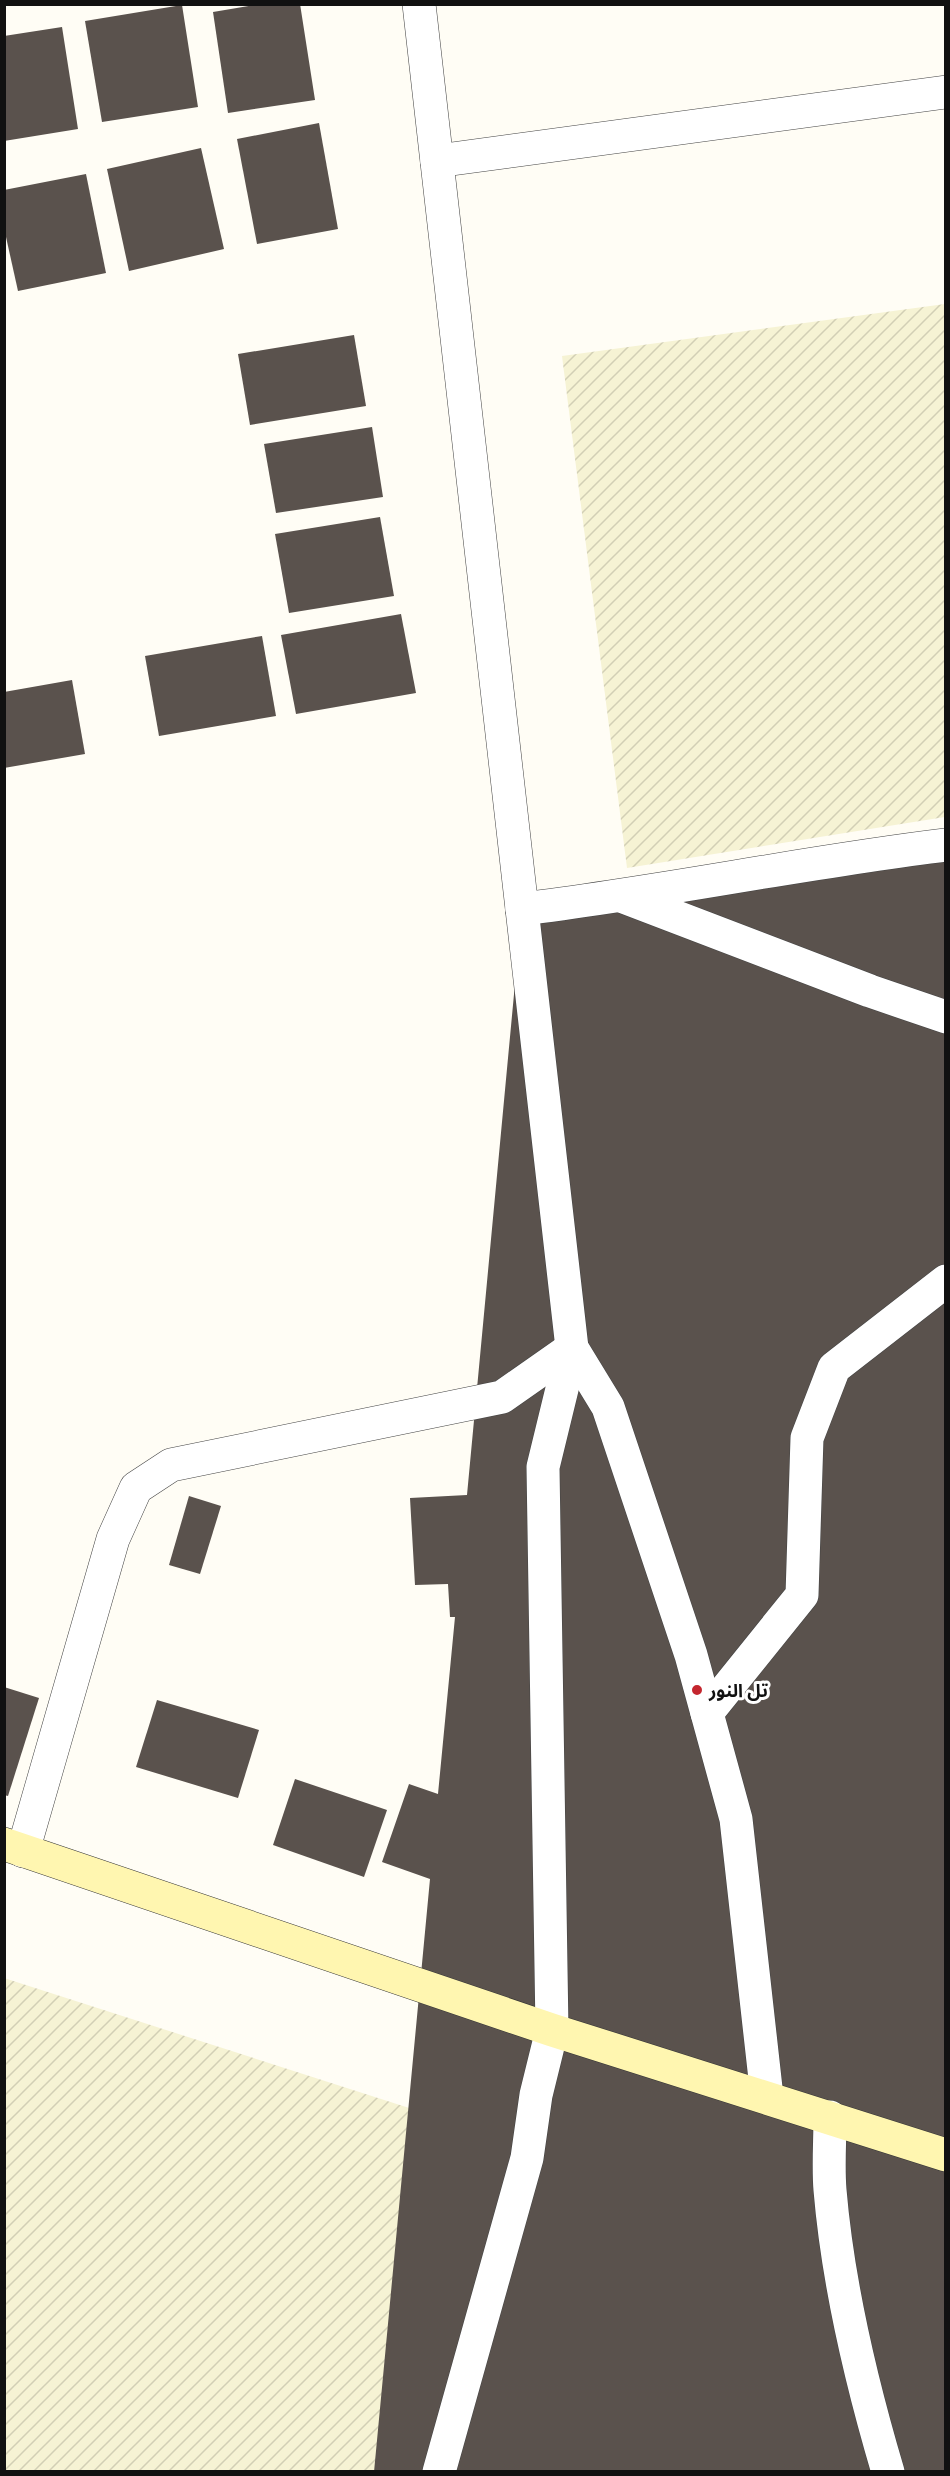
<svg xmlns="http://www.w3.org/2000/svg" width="950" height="2476" font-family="Merriweather,'Noto Sans Arabic',serif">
<defs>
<pattern id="farmland-furrows" width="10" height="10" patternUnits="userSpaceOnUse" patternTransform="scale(1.5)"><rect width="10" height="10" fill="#f6f3d4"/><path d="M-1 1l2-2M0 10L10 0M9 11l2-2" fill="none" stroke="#d2cfb5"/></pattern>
</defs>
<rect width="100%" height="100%" fill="#fffdf5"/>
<g fill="url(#farmland-furrows)">
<polygon points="945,304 945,817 627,868 562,356"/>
<polygon points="4,1978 484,2132 384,2471 5,2471"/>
</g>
<g fill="#5a524d">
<polygon points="260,4 300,4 315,100 228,113 213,12"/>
<polygon points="182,5 198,107 102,122 85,21"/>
<polygon points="62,27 78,129 4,141 4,36"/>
<polygon points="319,123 338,229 257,244 237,139"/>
<polygon points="201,148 224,249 129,271 107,169"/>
<polygon points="86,174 106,273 18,291 4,228 4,190"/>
<polygon points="354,335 366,406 250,425 238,354"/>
<polygon points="372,427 383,497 276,513 264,444"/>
<polygon points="380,517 394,596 289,613 275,534"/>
<polygon points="401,614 416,693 296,714 281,635"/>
<polygon points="262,636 276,716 159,736 145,656"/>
<polygon points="72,680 85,754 4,768 4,692"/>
<polygon points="946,854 946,2472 374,2472 430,1879 382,1862 409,1784 438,1794 455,1617 450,1617 448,1584 415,1585 410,1498 467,1495 522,909"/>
<polygon points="189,1496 221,1506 200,1574 169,1565"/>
<polygon points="4,1687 39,1698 8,1796 4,1795"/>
<polygon points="157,1700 259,1730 238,1798 136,1767"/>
<polygon points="295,1779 387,1810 364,1877 273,1845"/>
</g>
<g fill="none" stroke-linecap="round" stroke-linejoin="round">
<defs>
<g id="street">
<polyline points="419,4 572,1348 543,1467 552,2030 536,2095 527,2158 439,2472"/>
<polyline points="437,161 946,92"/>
<polyline points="624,897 870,991 946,1017"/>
<path d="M 522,909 C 664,892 804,862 946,845"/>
<polyline points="707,1713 802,1595 807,1438 834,1368 946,1281"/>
<polyline points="23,1851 113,1539 136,1488 171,1465 502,1397 572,1348 608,1407 691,1655 736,1819 767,2097"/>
<path d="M 830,2117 C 830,2142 828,2166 830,2190 C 838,2285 861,2381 888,2472"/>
</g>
<polyline id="secondary" points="4,1844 552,2030 946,2155"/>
</defs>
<use href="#street" stroke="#444" stroke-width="34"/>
<use href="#secondary" stroke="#333" stroke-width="34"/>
<use href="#street" stroke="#fff" stroke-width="33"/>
<use href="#secondary" stroke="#fff6b0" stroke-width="33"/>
</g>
<circle fill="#c4262e" stroke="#fff" stroke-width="2" cx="697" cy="1690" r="6"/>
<g text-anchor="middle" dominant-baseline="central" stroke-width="6" stroke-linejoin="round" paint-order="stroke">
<g font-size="18" font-weight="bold" fill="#111" stroke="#fff" text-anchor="start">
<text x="709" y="1690">تل النور</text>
</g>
</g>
<rect width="950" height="2476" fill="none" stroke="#111111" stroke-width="12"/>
</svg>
